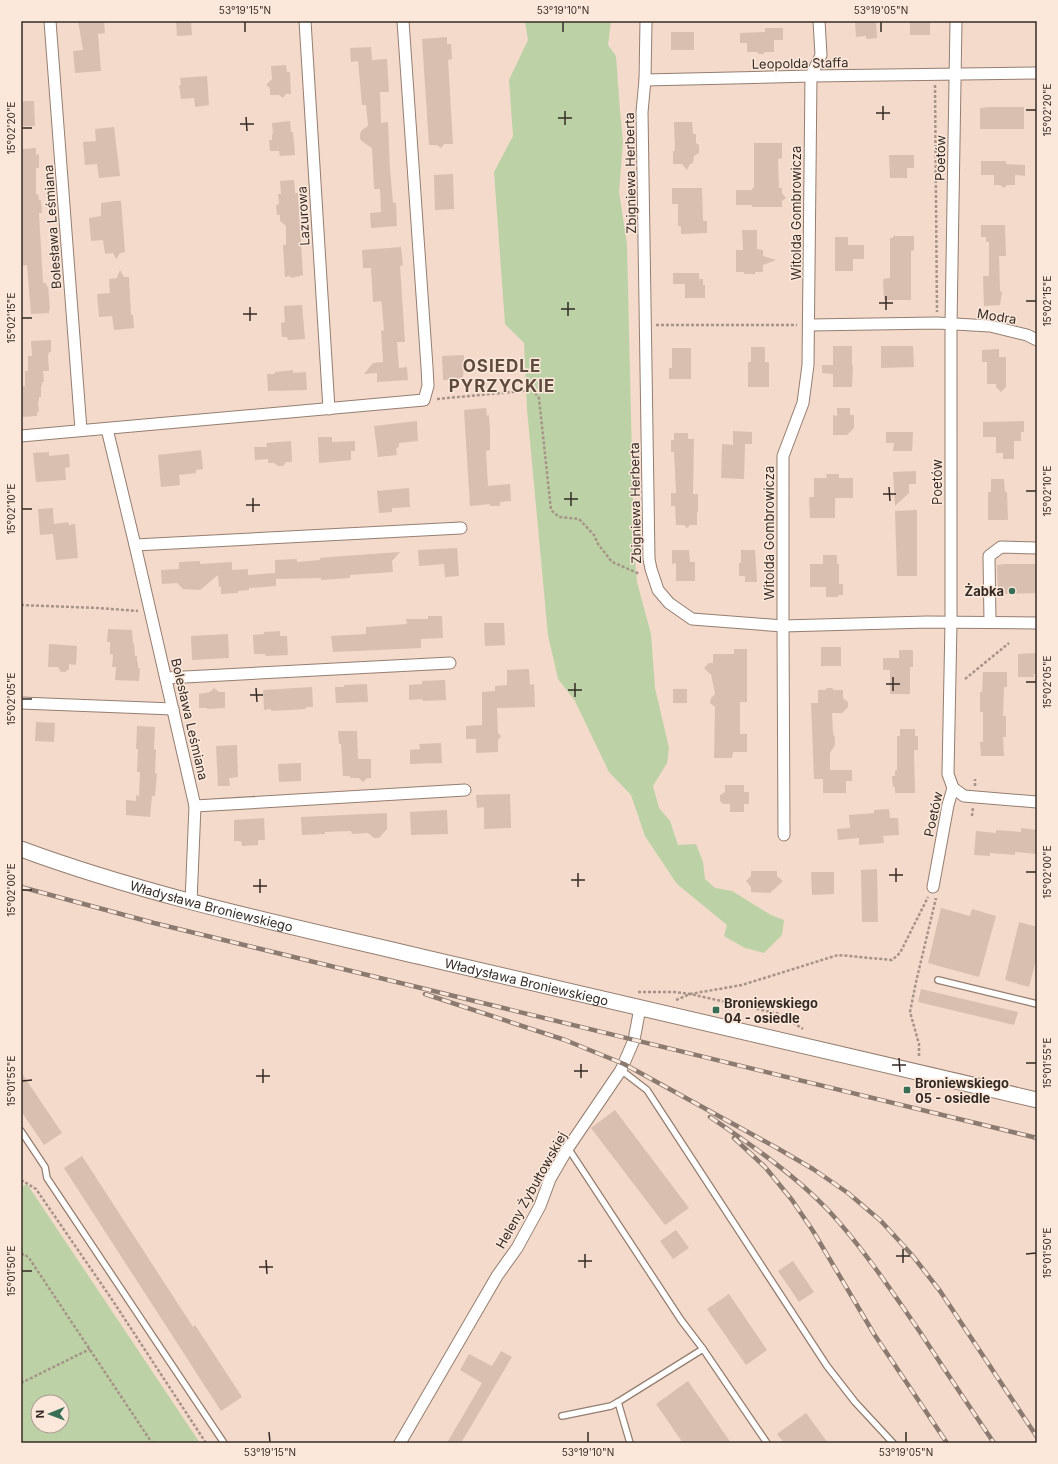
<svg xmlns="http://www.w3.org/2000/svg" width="1058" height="1464" font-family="Inter,sans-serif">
<rect width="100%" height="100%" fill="#f3daca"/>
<g fill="#bcd2a6" fill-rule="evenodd">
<polygon points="525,21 611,21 608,45 616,56 620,111 623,142 619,192 627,244 634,546 637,582 651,634 655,688 669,748 667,763 653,786 659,808 670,821 678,845 696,844 703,862 705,879 715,888 732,891 771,915 784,920 782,935 764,953 745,948 724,936 727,925 677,884 645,836 631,795 609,772 575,701 558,679 548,635 527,409 524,343 505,324 494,172 513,136 509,80 528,40"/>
<path d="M 27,1184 L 200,1443 L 21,1443 L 21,1187 ZM 38,1402 L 62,1402 L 62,1426 L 38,1426 Z"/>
</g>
<g fill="#d8bfb0">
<polygon points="78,21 104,21 105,33 98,34 101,71 75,73 73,51 83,50"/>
<polygon points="176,21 191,21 192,35 177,36"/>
<polygon points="855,21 876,21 877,38 866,39 866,36 856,37"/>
<rect x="910" y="21" width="20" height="14"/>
<polygon points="765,28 783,28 783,40 774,40 774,52 765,52 763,54 759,54 757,52 747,52 747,43 740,43 740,33 765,32"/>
<rect x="671" y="32" width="23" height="18"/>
<polygon points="447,37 447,44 451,44 452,59 448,60 453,144 444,144 441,148 437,145 429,145 422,39"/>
<polygon points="371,47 372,60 387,59 389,92 380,92 381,123 388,122 390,170 393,203 396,203 397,226 371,228 370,213 381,212 380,189 374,189 372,148 363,142 360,139 360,134 362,130 368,126 366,105 362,105 358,61 351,62 350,48"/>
<polygon points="286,65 287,72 290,72 291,94 286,94 283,98 279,95 270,95 270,88 266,85 272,79 271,66"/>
<polygon points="207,76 209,105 195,107 194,98 181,99 179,85 181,85 180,78"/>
<polygon points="21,101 34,101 35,126 21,126"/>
<polygon points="991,107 1024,107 1024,129 980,129 980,108"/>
<polygon points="290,121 291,132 293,132 295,155 280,156 279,151 270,151 269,140 272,140 272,134 273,134 272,123"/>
<polygon points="674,122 692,122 693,134 696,134 696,143 699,145 699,153 694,156 693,163 690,164 687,170 682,164 673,164 673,151 675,151"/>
<polygon points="114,127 120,176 99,178 97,164 85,165 83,142 96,141 95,129"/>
<polygon points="754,143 782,143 782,158 778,159 779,188 782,188 782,193 786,198 782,201 782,207 752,207 752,205 736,205 736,190 752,190 752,188 754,188"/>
<polygon points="36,148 36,155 39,154 39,168 36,168 36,194 38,194 39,200 41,200 42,213 39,213 43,283 46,283 47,287 48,286 50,309 49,310 49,313 31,314 27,265 21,266 21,149"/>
<polygon points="889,155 914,155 914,168 907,168 907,178 890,178"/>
<polygon points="981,161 1006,161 1006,164 1025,165 1025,176 1015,175 1015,185 1007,185 1004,188 1000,185 994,185 994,175 981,175"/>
<polygon points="453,174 454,209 435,210 434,175"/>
<polygon points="294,180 295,193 298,193 303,275 291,278 290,276 285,277 283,245 286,245 286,226 280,221 280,215 277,215 276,205 279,204 278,194 281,194 280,181"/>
<polygon points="672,188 702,188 703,221 707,221 707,233 681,234 681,226 678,226 678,204 672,204"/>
<polygon points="115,201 121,201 125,252 120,253 116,259 113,253 105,254 103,240 91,241 89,218 101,216 101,203"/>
<polygon points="981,225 1005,225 1006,256 999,256 1000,291 1002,292 1000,305 984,306 983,276 989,276 989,242 986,242 986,237 981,237"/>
<polygon points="742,230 757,230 757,249 763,250 763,256 776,260 763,265 763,272 755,272 755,274 744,274 744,272 736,272 736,250 743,250"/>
<polygon points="893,236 914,236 914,250 911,251 911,300 884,300 883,279 890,278 890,238 893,238"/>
<polygon points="835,237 848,237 848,245 864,245 864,259 853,259 853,271 835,271"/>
<polygon points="401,247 403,265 400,266 405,342 397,342 399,368 407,367 408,380 377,382 377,373 364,374 373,363 383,362 381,331 384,330 382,306 381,301 373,302 371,268 363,268 362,250"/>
<polygon points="120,270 124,277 129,277 131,315 133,315 134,328 114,330 112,316 99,317 97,294 110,293 109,279 117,278"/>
<polygon points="673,273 699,273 699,279 703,279 703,285 705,285 705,298 685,298 685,284 673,284"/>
<polygon points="302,305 305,339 288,340 287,337 282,337 281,323 285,322 284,306"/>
<polygon points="51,340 51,352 49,352 48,356 49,371 43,371 44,382 42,382 42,386 41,386 41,397 39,397 39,401 38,401 39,412 37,412 37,416 21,417 22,386 25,386 25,371 28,371 28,356 32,356 31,341"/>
<polygon points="833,346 852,346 852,365 853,365 852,387 833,387 833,374 822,373 822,365 833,365"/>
<polygon points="881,346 913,346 914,367 881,368"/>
<polygon points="751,347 765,347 765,362 769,362 769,387 748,387 748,362 751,362"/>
<polygon points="672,348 691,348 691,379 669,379 669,368 672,368"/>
<polygon points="999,349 999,357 1006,357 1006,387 1001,392 996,387 996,384 987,384 987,362 982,362 982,350"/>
<polygon points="464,355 463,379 443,380 442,356"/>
<polygon points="293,370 293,373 306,372 307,390 268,391 267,374 275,374 275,372"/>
<polygon points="486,408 487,416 489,415 490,429 490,450 486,451 488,486 510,484 511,501 500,502 500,506 490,506 490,504 470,506 464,410"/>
<polygon points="837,408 850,408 850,415 854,415 854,428 847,435 833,435 833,415 837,416"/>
<polygon points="417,421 418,441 399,443 399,447 396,448 397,455 378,457 374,426"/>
<polygon points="1024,421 1024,432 1021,432 1021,441 1014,441 1014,459 1003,459 1003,453 996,453 996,437 983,437 983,422"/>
<polygon points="733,431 752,432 752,444 745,444 744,479 721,478 722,444 733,445"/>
<polygon points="886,432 913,432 912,451 893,451 894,443 886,443"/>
<polygon points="674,433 688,433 688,439 694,439 693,494 698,494 698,512 697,512 697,525 690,525 687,528 684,525 676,525 675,506 671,506 671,493 676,493 674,452 671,452 671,440 674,440"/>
<polygon points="318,437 332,437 332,442 355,441 355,451 351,451 351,460 319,463"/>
<polygon points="291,441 292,462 286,462 283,466 278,466 274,463 268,463 268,459 255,460 254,447 267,447 266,443"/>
<polygon points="201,450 203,469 196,470 196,473 179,475 180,485 161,487 158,455"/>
<polygon points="49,452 49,456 69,454 70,467 65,468 66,480 36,482 33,453"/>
<polygon points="916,471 916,484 909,484 909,493 895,506 893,472"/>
<polygon points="826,474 839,474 839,478 853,478 853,498 835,498 835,518 810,518 809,497 814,497 814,478 827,478"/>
<polygon points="991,479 1004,479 1005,492 1007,492 1008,520 988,520 988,492 991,492"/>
<polygon points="409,488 410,507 392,508 392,512 379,513 377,491"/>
<polygon points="53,508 54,524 68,522 69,525 75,524 78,558 56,560 53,534 40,535 38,509"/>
<polygon points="917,510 917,576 897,576 895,511"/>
<polygon points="457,548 459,576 445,577 444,564 419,566 418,550"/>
<polygon points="672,550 689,550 690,562 695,562 695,581 676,581 676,563 672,564"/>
<polygon points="741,550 755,550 757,582 745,582 745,576 739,576 739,563 741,563"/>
<polygon points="400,552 392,561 393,572 350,575 350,578 321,580 321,578 276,579 276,586 249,588 249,590 238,591 238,593 221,594 221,587 219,587 218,575 200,590 183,589 177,583 162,584 161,570 179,569 179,562 200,561 200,564 232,562 232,570 248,569 248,575 275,573 275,560 297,559 297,562 320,560 320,558 330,557"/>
<polygon points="823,555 837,555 837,564 839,564 839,584 843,584 843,595 838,595 838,597 826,597 826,587 810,587 810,564 823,564"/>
<polygon points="1005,564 1037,564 1037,593 998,594 997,565"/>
<polygon points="428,616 442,616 443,638 421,639 421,648 333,652 331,636 366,634 366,627 407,624 406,619 428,619"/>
<polygon points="484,623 504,623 505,645 485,646"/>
<polygon points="108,629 132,630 133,643 134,643 135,656 137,656 137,662 138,662 138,668 140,668 139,681 115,680 116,667 112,667 113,655 110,654 110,642 107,642"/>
<polygon points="280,631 280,636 287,636 288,655 266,656 265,654 254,654 253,635 264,634 264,632"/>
<polygon points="228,634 229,658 192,660 191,636"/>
<polygon points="49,644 77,646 76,665 69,664 69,669 65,672 61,672 58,667 48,667"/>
<rect x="821" y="647" width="20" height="19"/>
<polygon points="734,649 747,649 747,702 740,702 740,734 747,734 747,752 733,752 732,758 714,758 715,707 710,703 711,698 715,694 711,674 710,674 704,668 709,663 713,663 713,654 734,654"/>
<polygon points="899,650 913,650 913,667 910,667 910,694 890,694 890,670 883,670 883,658 899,658"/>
<polygon points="1037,653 1037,674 1033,674 1034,677 1018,677 1018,654"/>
<polygon points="529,669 530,685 534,684 535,707 497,708 498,733 501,736 498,740 498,752 476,753 476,739 466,739 466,726 482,725 482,692 495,691 495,686 507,685 507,670"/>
<polygon points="983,672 1007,672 1007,687 1004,687 1003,716 1006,716 1006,737 1003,737 1004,756 981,756 980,742 983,742 983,712 980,712 980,692 982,692"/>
<polygon points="445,680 446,700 423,701 422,699 409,700 409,685 422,684 422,681"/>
<polygon points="367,684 368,702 336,703 335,687 344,687 344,685"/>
<polygon points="312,687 313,707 306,707 306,709 271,711 271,709 264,710 263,690"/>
<polygon points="214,688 219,692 225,692 225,708 207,709 207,708 199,708 199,694 210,692"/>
<polygon points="827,688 832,688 834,690 843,690 843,698 848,702 848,707 842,713 832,713 833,734 835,738 835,745 830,753 830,770 852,770 852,781 846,781 846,793 823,793 823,779 814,779 811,703 818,703 818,690 825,690"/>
<rect x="673" y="689" width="14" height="14"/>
<polygon points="36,722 55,723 54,742 35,741"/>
<polygon points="137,726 155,727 154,749 156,750 155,773 157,773 155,796 152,796 150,817 126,815 126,800 136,801 136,795 139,796 140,772 137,772 138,749 136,749"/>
<polygon points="900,729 915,729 915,736 918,736 918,750 914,750 915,793 895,793 895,787 893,787 892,776 895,776 895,770 897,770 897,736 900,736"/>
<polygon points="338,731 357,731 358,759 371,759 371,778 367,778 363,782 359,778 350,778 350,776 343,776 341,744 339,744"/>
<polygon points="441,743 442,763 410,764 410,750 420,749 419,744"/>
<polygon points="237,745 238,777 229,778 230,786 218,786 216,746"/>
<polygon points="301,763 301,781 279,782 278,764"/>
<polygon points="725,785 744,785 744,792 749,792 749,804 744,804 744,812 730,812 730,804 723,804 720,801 720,795 725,792"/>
<polygon points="510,794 511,828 484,829 484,807 477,808 476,795"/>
<polygon points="889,809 890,818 898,818 899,835 883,836 884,843 859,845 859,838 838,840 837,829 850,828 849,815 874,813 874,810"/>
<polygon points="447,810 448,834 411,835 410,812"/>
<polygon points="387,813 387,829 379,838 374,838 368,833 352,834 351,831 325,832 325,834 302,835 301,817"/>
<polygon points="264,818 265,840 258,840 258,845 242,846 241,841 234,841 234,820"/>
<polygon points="1021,828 1037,830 1037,854 1015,852 1015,855 990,853 990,856 974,855 976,831 996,833 996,830 1021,832"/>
<polygon points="877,869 878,922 862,922 861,870"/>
<polygon points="751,871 777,871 777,876 783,881 770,893 751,892 751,887 746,881 751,876"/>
<polygon points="811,872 834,872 834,894 812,895"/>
<polygon points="941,908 970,916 972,909 996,916 979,977 928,963"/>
<polygon points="1019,922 1037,927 1037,956 1029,987 1005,980"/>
<polygon points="921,989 1018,1012 1014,1025 918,1002"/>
<polygon points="21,1072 62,1133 44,1145 21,1111"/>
<polygon points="615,1110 689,1208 665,1225 591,1128"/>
<polygon points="82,1156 193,1327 195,1325 242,1397 221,1411 64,1168"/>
<polygon points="676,1230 689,1248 673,1259 660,1241"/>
<polygon points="793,1261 814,1292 799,1302 778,1271"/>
<polygon points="729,1294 767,1350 746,1365 707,1309"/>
<polygon points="501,1351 512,1357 461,1443 447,1443 482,1383 460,1370 469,1354 492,1366"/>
<polygon points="688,1381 731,1443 683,1443 656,1404"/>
<polygon points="806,1413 828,1443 784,1443 777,1434"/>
</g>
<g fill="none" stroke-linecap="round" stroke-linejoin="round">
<defs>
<g id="lane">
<polyline points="938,980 1037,1004"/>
<polyline points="621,1070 647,1090 827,1366 855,1402 893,1443"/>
<polyline points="21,1131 45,1167 47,1178 224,1443"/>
<polyline points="568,1148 681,1320 703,1349 767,1443"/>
<polyline points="562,1416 611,1406 618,1402"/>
<polyline points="630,1443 618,1402 703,1349"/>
</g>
<g id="street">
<polyline points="50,21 81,430"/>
<polyline points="305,21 329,409"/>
<polyline points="646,21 645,80 642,112 649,559 651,569 658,590 669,603 692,619 783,626 927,622 1037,623"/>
<polyline points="645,80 811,76 1037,73"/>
<polyline points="810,325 937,323 990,326 1027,335 1037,340"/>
<polyline points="107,429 135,545 195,806 191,902"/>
<polyline points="21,436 424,400 428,386 427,367 403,21"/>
<polyline points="135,545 461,528"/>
<polyline points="990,622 989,556 1001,547 1037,548"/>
<polyline points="166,678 450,663"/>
<polyline points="21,703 173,709"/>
<polyline points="953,788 964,796 1037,802"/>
<polyline points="195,806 465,790"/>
<polyline points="784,835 783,626 783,456 803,403 808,365 811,76 821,55 819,21"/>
<polyline points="933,887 948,805 953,788 948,774 951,623 951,325 956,21"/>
<polyline points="400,1443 497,1276 517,1248 540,1206 550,1179 568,1148 621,1070 634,1040 640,1008"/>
</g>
<g id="secondary">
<path id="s1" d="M 21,849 C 151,897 287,925 422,957 C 627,1006 832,1053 1037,1100"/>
</g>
</defs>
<use href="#lane" stroke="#957e70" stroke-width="8"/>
<use href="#street" stroke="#957e70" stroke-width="13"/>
<use href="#secondary" stroke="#957e70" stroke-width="17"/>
<g stroke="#a79488" stroke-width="2.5" stroke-dasharray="3 2" stroke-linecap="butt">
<polyline points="935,85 937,312"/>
<polyline points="656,325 797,325"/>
<polyline points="437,399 533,390 539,398 551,510 559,517 579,519 594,535 598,544 612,562 640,574"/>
<polyline points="21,605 98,608 138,611"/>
<polyline points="965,679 1009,643"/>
<polyline points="975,786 975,779"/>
<polyline points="972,816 973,807"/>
<polyline points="638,992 675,992 690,994 780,1014 803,1029"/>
<polyline points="676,1000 690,994 742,985 838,955 892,960 900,953 928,897"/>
<polyline points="919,1056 919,1044 910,1012 916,982 936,898"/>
<polyline points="21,1182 23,1181 36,1189 111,1298 206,1443"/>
<polyline points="21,1255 24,1254 29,1258 152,1443"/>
<polyline points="21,1383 90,1349"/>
</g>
<use href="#lane" stroke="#fff" stroke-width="5.5"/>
<use href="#street" stroke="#fff" stroke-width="11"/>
<use href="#secondary" stroke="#fff" stroke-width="15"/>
<defs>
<g id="rail">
<polyline points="21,887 154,923 1037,1138"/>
<polyline points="425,994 565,1040 624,1064 777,1148 813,1169 848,1193 881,1221 912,1255 940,1291 1037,1437"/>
<path d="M 710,1117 C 751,1145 794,1174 829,1211 C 863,1248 891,1290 920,1332 C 944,1369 969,1406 994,1443"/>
<polyline points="734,1138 765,1167 792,1200 813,1231 874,1334 947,1443"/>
</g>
</defs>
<use href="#rail" stroke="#8b7a70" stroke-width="4.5"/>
<use href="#rail" stroke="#fce8db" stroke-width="3" stroke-dasharray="9" stroke-linecap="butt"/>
</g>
<path fill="none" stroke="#352b25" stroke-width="1.5" d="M 245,22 L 245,32M 563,22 L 563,32M 881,22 L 881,32M 883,106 L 883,120M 1026,110 L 1036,110M 565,111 L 565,125M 876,113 L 890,113M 246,117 L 247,131M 558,118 L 572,118M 240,124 L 254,124M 22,128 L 32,128M 886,296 L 886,310M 1026,301 L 1036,301M 568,302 L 568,316M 879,303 L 893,303M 250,307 L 250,321M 561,309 L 575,309M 243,314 L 257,314M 22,318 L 32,318M 889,487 L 890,501M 1026,491 L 1036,491M 571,492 L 571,506M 883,494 L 896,494M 253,498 L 253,512M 564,499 L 578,499M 246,505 L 260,505M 22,509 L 32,509M 893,677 L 893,691M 1026,682 L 1036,682M 575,683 L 575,697M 886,684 L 900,684M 256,688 L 257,702M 568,690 L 582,690M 250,695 L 263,695M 22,699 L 32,699M 896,868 L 896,882M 1026,872 L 1036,872M 578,873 L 578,887M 889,875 L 903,875M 260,879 L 260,893M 571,880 L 585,880M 253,886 L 267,886M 22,890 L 32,890M 899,1058 L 900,1072M 1026,1063 L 1036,1063M 581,1064 L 581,1078M 892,1065 L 906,1065M 263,1069 L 263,1083M 574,1071 L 588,1071M 256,1076 L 270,1076M 22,1081 L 32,1080M 903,1249 L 903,1263M 585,1254 L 585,1268M 1026,1254 L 1036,1253M 896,1256 L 910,1256M 266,1260 L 267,1274M 578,1261 L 592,1261M 259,1267 L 273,1267M 22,1271 L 32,1271M 269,1432 L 270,1442M 588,1432 L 588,1442M 906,1432 L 906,1442"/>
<g fill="#366e56" stroke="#fce8db" stroke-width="1.5">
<circle cx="1012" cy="591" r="4"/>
<rect x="712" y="1006" width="8" height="8" rx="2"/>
<rect x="903" y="1086" width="8" height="8" rx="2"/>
</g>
<g text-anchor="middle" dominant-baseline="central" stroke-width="3" stroke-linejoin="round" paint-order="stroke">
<g font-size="13" fill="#352b25" stroke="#fce8db">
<text transform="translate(800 63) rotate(-1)">Leopolda Staffa</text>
<text transform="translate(940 158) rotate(-89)">Poetów</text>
<text transform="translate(630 173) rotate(-91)">Zbigniewa Herberta</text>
<text transform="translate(796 213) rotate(-90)">Witolda Gombrowicza</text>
<text transform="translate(303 216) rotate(-93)">Lazurowa</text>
<text transform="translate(52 227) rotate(-94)">Bolesława Leśmiana</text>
<text transform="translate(997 316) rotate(9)">Modra</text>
<text transform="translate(937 482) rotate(-90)">Poetów</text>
<text transform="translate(635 503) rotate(-91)">Zbigniewa Herberta</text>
<text transform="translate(769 533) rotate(-90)">Witolda Gombrowicza</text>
<text transform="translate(190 719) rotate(77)">Bolesława Leśmiana</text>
<text transform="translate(933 814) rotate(-78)">Poetów</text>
<text stroke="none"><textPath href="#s1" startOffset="199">Władysława Broniewskiego</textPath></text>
<text stroke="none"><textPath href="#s1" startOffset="523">Władysława Broniewskiego</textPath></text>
<text transform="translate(531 1190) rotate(-61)">Heleny Żybułtowskiej</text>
</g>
<g font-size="13" font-weight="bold" fill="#352b25" stroke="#fce8db" text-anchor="start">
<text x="1004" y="591" text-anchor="end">Żabka</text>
<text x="724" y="1003">Broniewskiego<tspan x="724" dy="15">04 - osiedle</tspan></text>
<text x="915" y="1083">Broniewskiego<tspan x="915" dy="15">05 - osiedle</tspan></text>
</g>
<g font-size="17" font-weight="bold" letter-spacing="1" fill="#5f4b3e" stroke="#fce8db">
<text x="502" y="366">OSIEDLE<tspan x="502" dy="20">PYRZYCKIE</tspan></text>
</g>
</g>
<rect width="1058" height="1464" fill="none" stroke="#fce8db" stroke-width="44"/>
<g transform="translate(50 1414) rotate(269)"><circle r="19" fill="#fce8db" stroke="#ac9c92"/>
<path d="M0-3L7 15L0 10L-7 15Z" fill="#366e56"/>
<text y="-6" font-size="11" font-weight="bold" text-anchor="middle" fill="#352b25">N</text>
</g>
<rect x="22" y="22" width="1014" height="1420" fill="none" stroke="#352b25" stroke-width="1.5"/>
<g font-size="10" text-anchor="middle" fill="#352b25">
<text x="245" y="14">53°19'15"N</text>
<text x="563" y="14">53°19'10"N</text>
<text x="881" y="14">53°19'05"N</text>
<text transform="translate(1047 110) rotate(-90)" y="4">15°02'20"E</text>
<text transform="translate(11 128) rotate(-90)" y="4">15°02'20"E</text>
<text transform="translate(1047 301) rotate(-90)" y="4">15°02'15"E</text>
<text transform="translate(11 318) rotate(-90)" y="4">15°02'15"E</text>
<text transform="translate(1047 491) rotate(-90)" y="4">15°02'10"E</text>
<text transform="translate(11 509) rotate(-90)" y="4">15°02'10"E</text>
<text transform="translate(1047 682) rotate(-90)" y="4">15°02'05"E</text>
<text transform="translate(11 699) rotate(-90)" y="4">15°02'05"E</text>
<text transform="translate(1047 872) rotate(-90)" y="4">15°02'00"E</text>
<text transform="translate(11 890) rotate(-90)" y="4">15°02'00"E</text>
<text transform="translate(1047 1063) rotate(-90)" y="4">15°01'55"E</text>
<text transform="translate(11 1081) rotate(-90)" y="4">15°01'55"E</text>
<text transform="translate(1047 1253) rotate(-90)" y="4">15°01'50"E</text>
<text transform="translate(11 1271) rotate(-90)" y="4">15°01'50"E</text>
<text x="270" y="1456">53°19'15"N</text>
<text x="588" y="1456">53°19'10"N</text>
<text x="906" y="1456">53°19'05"N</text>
</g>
</svg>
